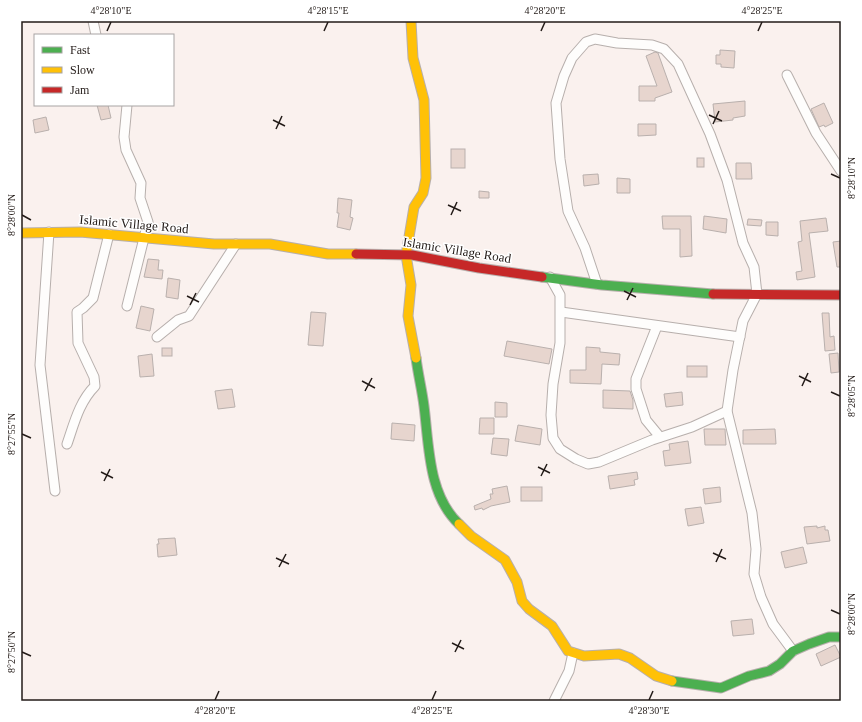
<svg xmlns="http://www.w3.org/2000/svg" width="862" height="722" font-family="'Times New Roman',serif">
<rect width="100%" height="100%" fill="#faf1ee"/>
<g fill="#e7d5ce" stroke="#b9b0ad">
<polygon points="720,50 735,51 734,68 721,67 721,64 716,64 716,55 720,55"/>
<polygon points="655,52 658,53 672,92 655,98 655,101 639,101 639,86 657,86 646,56"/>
<polygon points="745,101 745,116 733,118 733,120 715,122 713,104"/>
<polygon points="824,103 833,123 825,127 824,125 819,127 811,109"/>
<polygon points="97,105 108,105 111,118 101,120"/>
<polygon points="46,117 49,130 35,133 33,120"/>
<polygon points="638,124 656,124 656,135 638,136"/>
<rect x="451" y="149" width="14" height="19"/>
<rect x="697" y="158" width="7" height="9"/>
<polygon points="736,163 751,163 752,179 736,179"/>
<polygon points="598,174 599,184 584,186 583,175"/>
<polygon points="617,178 630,179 630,193 617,193"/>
<polygon points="479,191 489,192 489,198 479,198"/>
<polygon points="338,198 352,200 350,217 353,218 350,230 337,227 339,213 337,213"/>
<polygon points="662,216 691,216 692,256 680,257 680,229 663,229"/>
<polygon points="704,216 727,219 726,233 703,229"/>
<polygon points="826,218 828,231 809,233 815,277 797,280 796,272 802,271 798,242 802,241 800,221"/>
<polygon points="748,219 762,220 761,226 747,225"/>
<polygon points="766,222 778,222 778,236 766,235"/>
<polygon points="841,241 841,267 837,267 833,242"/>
<polygon points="148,259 159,260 158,270 163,270 162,279 144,277"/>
<polygon points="168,278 180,280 178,299 166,297"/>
<polygon points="141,306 154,309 150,331 136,328"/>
<polygon points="311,312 326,313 323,346 308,345"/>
<polygon points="822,313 829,313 830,337 834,336 835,350 825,351"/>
<polygon points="507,341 552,349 549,364 504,356"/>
<polygon points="586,347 600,348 600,352 620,354 619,365 602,364 601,384 570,383 570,370 586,370"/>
<rect x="162" y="348" width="10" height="8"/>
<polygon points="838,353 839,372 831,373 829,354"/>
<polygon points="152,354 154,376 140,377 138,356"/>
<rect x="687" y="366" width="20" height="11"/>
<polygon points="232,389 235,407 218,409 215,391"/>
<polygon points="603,390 630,391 633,400 633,409 603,408"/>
<polygon points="682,392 683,405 666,407 664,394"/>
<polygon points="495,402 507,403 507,417 495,417"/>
<polygon points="480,418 494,418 494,434 479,434"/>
<polygon points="392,423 415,425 414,441 391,439"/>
<polygon points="518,425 542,429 540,445 515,441"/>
<polygon points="704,429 725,429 726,445 705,445"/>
<polygon points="775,429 776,444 743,444 743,430"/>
<polygon points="493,438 509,439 507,456 491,454"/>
<polygon points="688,441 691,463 665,466 663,451 670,450 669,444"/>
<polygon points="637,472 638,479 634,480 635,485 610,489 608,476"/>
<polygon points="507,486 510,502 491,506 483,510 482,508 475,510 474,506 491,499 490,494 493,494 492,489"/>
<rect x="521" y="487" width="21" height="14"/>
<polygon points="720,487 721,502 705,504 703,489"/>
<polygon points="701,507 704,523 688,526 685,509"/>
<polygon points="817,526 817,528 825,526 825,530 828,530 830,541 807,544 804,527"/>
<polygon points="175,538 177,555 158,557 157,544 159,544 158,539"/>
<polygon points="803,547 807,563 785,568 781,552"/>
<polygon points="752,619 754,634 733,636 731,621"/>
<polygon points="835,645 841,657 821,666 816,654"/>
</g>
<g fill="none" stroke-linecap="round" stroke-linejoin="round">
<defs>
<g id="street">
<polyline points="93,21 96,35"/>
<polyline points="787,75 816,133 841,171"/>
<polyline points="127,105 124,137 126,150 141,183 140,198 148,222 127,306"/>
<polyline points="49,232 40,365 55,491"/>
<polyline points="550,277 560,295 560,343 553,384 551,415 553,438 560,449 576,459 588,464 599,462 652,440 692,427 727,411"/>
<polyline points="597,284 585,248 568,211 560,159 556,103 564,76 572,58 586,42 595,39 617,43 652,45 664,49 678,64 710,134 727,180 743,243 754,267 757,294 743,321 733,370 727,411 752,513 756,549 754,574 761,597 773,624 793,651"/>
<polyline points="561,312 740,337"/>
<polyline points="657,326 636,379 636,389 646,420 660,437"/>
<polyline points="157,337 178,320 189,316 236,244"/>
<path d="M 67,444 C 74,424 79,402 95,386 L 94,377 L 78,343 L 77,312 L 83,308 L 93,298 L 109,234"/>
<polyline points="554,701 569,671 573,653"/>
</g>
<g id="fast">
<polyline points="542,277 602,285 713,294"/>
<path d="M 416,358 C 418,374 422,390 424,406 C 429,445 428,495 459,524"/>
<polyline points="672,681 721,688 749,676 769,671 780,664 793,651 809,644 829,637 841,637"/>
</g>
<g id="slow">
<polyline points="411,21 413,58 424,100 426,178 423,193 414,207 406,255 411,285 408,316 416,358"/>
<polyline points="21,233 80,232 214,244 270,244 328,254 356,254"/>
<polyline points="459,524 471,536 505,560 517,582 522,601 529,609 552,626 568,651 584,656 619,654 630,658 656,676 672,681"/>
</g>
<g id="jam">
<polyline points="356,254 412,255 479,268 542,277"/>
<polyline points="713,294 841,295"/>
</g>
</defs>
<use href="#street" stroke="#b7afac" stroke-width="11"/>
<use href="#fast" stroke="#b7afac" stroke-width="11"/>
<use href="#slow" stroke="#b7afac" stroke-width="11"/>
<use href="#jam" stroke="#b7afac" stroke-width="11"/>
<use href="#street" stroke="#fefdfc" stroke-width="9"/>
<use href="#fast" stroke="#4caf50" stroke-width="9"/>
<use href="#slow" stroke="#ffc107" stroke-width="9"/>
<use href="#jam" stroke="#c62828" stroke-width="9"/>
</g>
<path fill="none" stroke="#231b18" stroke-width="1.5" d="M 107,31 L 111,22M 324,31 L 328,22M 541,31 L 545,22M 758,31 L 762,22M 709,115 L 722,121M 273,120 L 285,126M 713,124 L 719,111M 276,129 L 282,116M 831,174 L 840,178M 448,205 L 461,211M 22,215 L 31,220M 451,215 L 457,202M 624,291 L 636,297M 187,296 L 199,302M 627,300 L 633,288M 190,305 L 196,293M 799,376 L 811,382M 362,381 L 375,388M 802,386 L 808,373M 365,391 L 372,378M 831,392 L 840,396M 22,434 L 31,438M 538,467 L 550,473M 101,472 L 113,478M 541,476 L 547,464M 104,481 L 110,469M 713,553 L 726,559M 276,558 L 289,564M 716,562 L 722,549M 279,567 L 286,554M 831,610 L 840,614M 452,643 L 464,649M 22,652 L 31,656M 455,652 L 461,640M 215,700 L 219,691M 432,700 L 436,691M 649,700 L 653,691"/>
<g text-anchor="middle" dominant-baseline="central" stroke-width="3" stroke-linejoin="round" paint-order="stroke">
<g font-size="13" fill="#231b18" stroke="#fff">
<text transform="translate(134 224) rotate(5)">Islamic Village Road</text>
<text transform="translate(457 250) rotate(9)">Islamic Village Road</text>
</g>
</g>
<rect width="862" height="722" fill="none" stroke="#ffffff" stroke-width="44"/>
<rect x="34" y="34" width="140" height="72" fill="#ffffff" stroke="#a7a4a3"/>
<rect x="42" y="47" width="20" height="6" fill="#4caf50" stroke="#a7a4a3"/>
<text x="70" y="54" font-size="12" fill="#231b18">Fast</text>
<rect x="42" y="67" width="20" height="6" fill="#ffc107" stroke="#a7a4a3"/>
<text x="70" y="74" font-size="12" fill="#231b18">Slow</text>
<rect x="42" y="87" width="20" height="6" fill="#c62828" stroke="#a7a4a3"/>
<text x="70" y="94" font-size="12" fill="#231b18">Jam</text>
<rect x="22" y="22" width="818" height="678" fill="none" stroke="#231b18" stroke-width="1.5"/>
<g font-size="10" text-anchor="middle" fill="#231b18">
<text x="111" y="14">4°28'10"E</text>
<text x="328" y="14">4°28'15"E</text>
<text x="545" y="14">4°28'20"E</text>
<text x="762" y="14">4°28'25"E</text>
<text transform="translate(851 178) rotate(-90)" y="4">8°28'10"N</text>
<text transform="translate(11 215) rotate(-90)" y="4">8°28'00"N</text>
<text transform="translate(851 396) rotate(-90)" y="4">8°28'05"N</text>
<text transform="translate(11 434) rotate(-90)" y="4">8°27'55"N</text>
<text transform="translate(851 614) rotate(-90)" y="4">8°28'00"N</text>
<text transform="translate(11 652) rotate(-90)" y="4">8°27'50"N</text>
<text x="215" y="714">4°28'20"E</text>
<text x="432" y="714">4°28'25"E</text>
<text x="649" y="714">4°28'30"E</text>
</g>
</svg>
